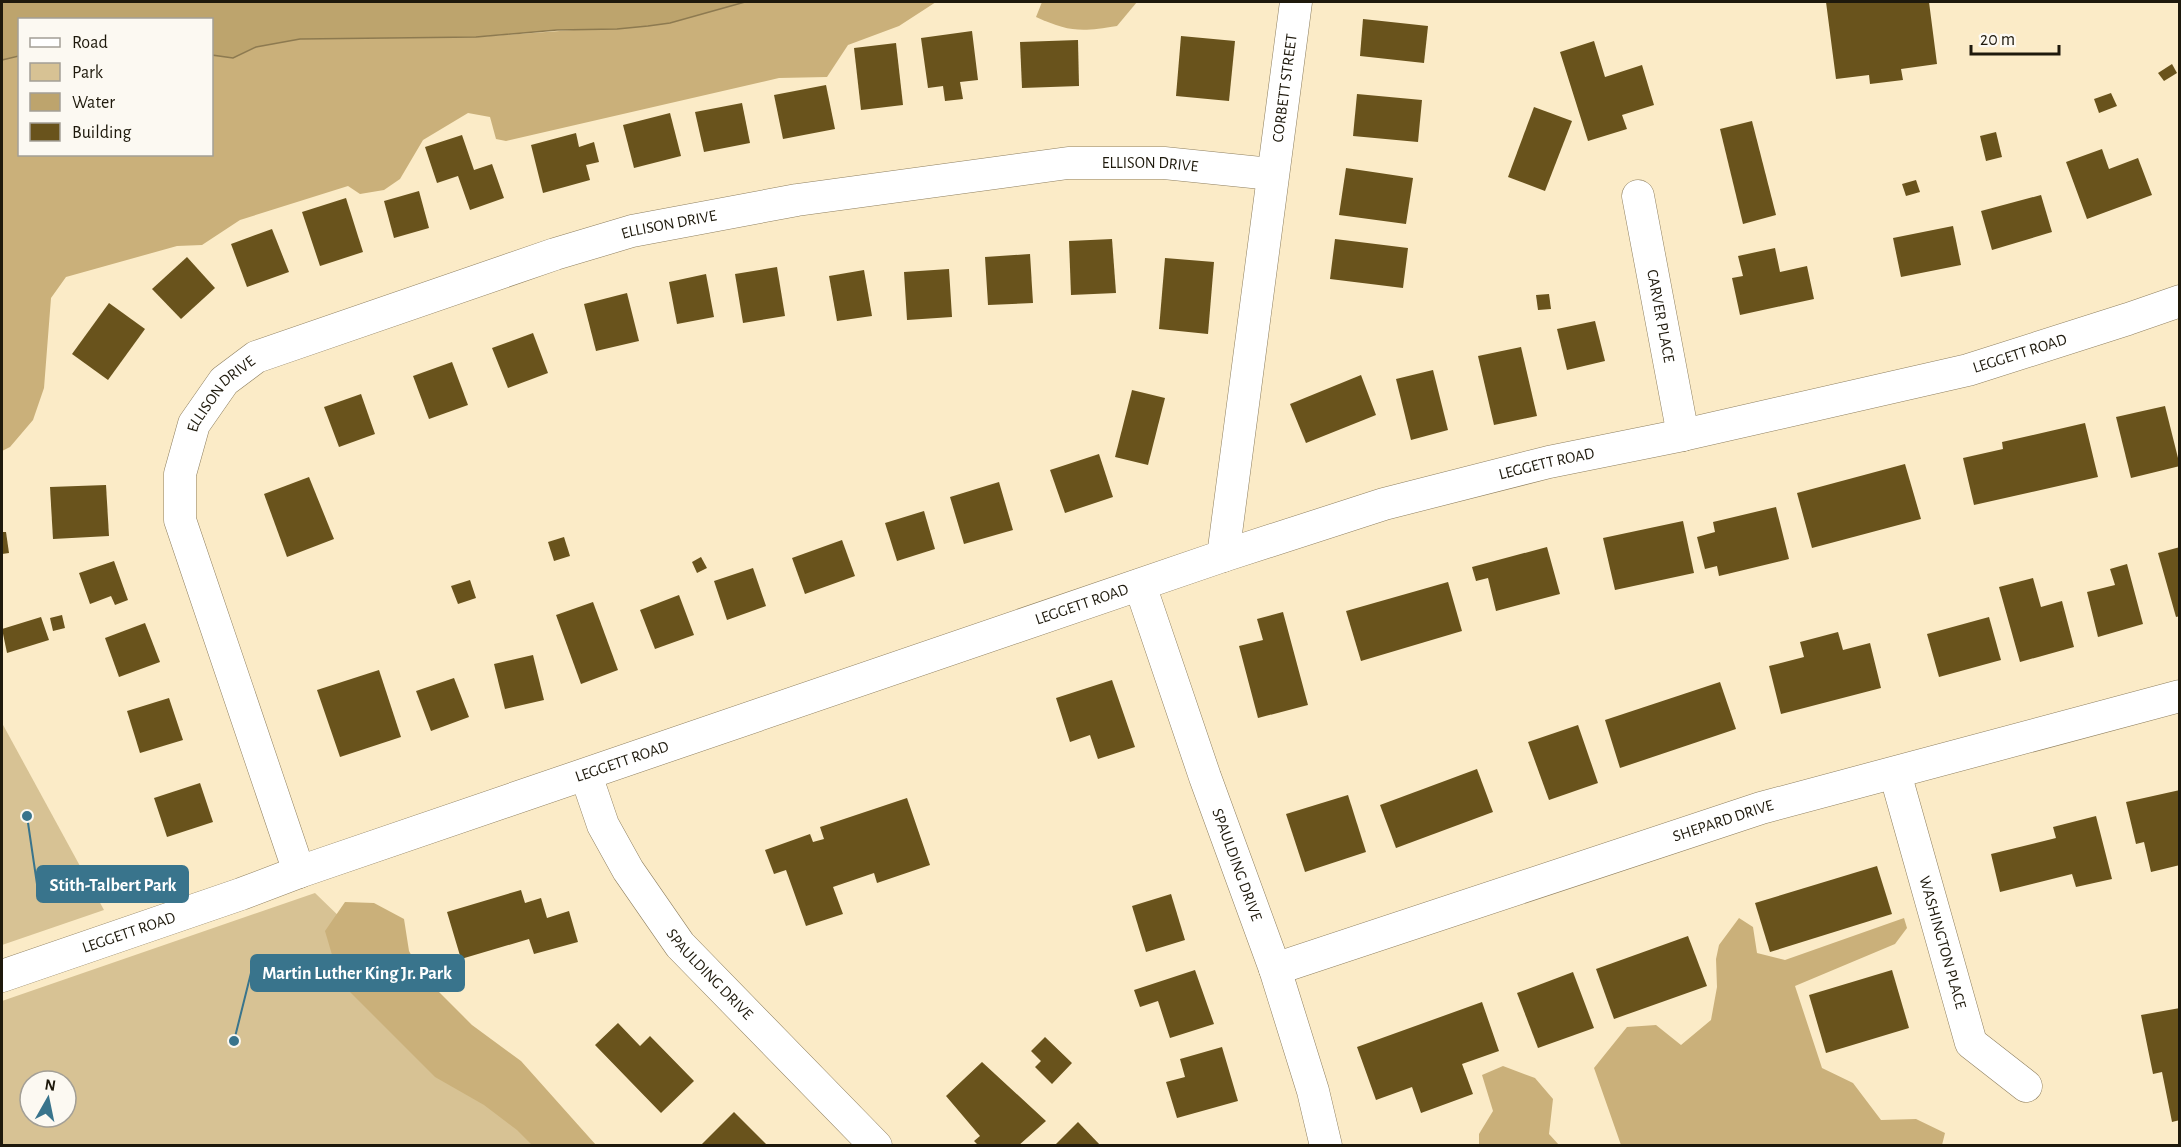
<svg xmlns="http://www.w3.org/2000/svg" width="2181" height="1147" font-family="'Alegreya Sans',sans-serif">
<rect width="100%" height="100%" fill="#fbebc7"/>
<g fill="#d7c294" fill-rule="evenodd">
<polygon points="2,723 104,910 2,945"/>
<path d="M 315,893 L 575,1145 L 2,1145 L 2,1001 ZM 30,1081 L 66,1081 L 66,1117 L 30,1117 Z"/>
</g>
<g fill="#cab07a">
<polygon points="745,2 936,2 899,26 848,45 827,77 779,78 506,141 496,139 490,117 468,113 423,140 400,179 384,190 360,194 348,186 240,220 202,245 177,246 66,277 51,298 44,388 33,420 10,447 2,451 2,60 19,56 20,154 212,154 212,55 233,58 256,47 300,39 476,37 670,23"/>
<path d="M 1042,2 L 1137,2 L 1117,26 C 1081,32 1069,32 1036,17 Z"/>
<polygon points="345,902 374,903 404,919 409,951 423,976 472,1025 521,1061 596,1145 532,1145 517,1130 484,1105 435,1077 340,982 325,931"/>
<polygon points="1739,918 1753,927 1757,953 1785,960 1904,918 1907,928 1895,944 1795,986 1822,1068 1853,1083 1881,1120 1916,1119 1945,1133 1942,1145 1621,1145 1594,1068 1627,1027 1656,1025 1681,1045 1711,1020 1717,987 1716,959 1719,945"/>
<polygon points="1503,1066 1535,1078 1553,1099 1549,1134 1559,1145 1479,1145 1479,1134 1493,1111 1482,1075"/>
</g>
<polygon fill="#bda46d" stroke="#8d7a50" stroke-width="1.5" points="2,2 745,2 670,23 648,26 617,29 557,30 476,37 300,39 256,47 233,58 212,55 212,20 20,20 19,56 2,60"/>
<g fill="#69531c">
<polygon points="1826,2 1929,2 1937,64 1901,69 1903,80 1870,84 1869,75 1836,79"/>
<polygon points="1363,19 1428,26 1424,63 1360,56"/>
<polygon points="972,31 978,80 960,82 963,99 945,101 943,86 928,88 921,38"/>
<polygon points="1181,36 1235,41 1229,101 1176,96"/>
<polygon points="1078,40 1079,86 1022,88 1020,42"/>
<polygon points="1594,41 1605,77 1642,65 1654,105 1622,115 1627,129 1588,141 1560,52"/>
<polygon points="896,43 903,105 861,110 854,48"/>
<polygon points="2172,64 2177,73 2164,81 2158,73"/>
<polygon points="826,85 835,129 783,139 774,95"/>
<polygon points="2111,93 2117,106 2099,113 2094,99"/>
<polygon points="1357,94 1422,100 1418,142 1353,136"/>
<polygon points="742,103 750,143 704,152 695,112"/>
<polygon points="1534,107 1572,121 1545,191 1508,177"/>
<polygon points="670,113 681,156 634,168 623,125"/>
<polygon points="1752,121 1776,215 1743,224 1720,129"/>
<polygon points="1996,132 2002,157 1986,161 1980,136"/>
<polygon points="576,133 579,147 594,142 599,162 586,165 590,180 543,193 531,145"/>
<polygon points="462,135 474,170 492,164 504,198 470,210 458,176 437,183 425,147"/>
<polygon points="2102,149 2109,169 2138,158 2152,195 2087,219 2066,162"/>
<polygon points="1346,168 1413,178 1406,224 1339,215"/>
<polygon points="1916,180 1920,192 1906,196 1902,184"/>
<polygon points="419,191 429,228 394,238 384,201"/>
<polygon points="2041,195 2052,232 1992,250 1981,211"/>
<polygon points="346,198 363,252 320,266 302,212"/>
<polygon points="1953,226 1961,265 1901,277 1893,238"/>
<polygon points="272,229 289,272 247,287 231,244"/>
<polygon points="1112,239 1116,293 1071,295 1069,241"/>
<polygon points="1335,239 1408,248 1403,288 1330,279"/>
<polygon points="1775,248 1780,272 1807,266 1814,299 1740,315 1732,278 1743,276 1738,256"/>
<polygon points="1030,254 1033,303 988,305 985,257"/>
<polygon points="187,257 215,288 181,319 152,289"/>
<polygon points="1165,258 1214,262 1208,334 1159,329"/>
<polygon points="777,267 785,316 743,323 735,274"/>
<polygon points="949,269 952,317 907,320 904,272"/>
<polygon points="864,270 872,316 837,321 829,276"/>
<polygon points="706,274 714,317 677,324 669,282"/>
<polygon points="627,293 639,341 596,351 584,304"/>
<polygon points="1549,294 1551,309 1538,310 1536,295"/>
<polygon points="109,303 145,329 108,380 72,354"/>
<polygon points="1595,321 1605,361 1567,370 1557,329"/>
<polygon points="533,333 548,373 508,388 492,348"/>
<polygon points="1521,347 1537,416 1494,425 1478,356"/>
<polygon points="452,362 468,405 429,419 413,376"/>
<polygon points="1433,370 1448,430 1411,440 1396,379"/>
<polygon points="1361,375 1376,415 1306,443 1290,404"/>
<polygon points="1132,390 1165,398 1148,465 1115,457"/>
<polygon points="361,394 375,434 339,447 324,407"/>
<polygon points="2165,406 2180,466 2131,478 2116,417"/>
<polygon points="2085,423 2098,477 1974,505 1963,458 2003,449 2002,442"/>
<polygon points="1099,454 1113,497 1065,513 1050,470"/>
<polygon points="1905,464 1921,519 1812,548 1797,493"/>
<polygon points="309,477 334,539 287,557 264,494"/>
<polygon points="999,482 1013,530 964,544 950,497"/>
<polygon points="106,485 109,536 53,539 50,487"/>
<polygon points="1776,507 1789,559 1719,576 1717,566 1705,569 1697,537 1715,532 1713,522"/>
<polygon points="924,511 935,549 897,561 885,523"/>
<polygon points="1683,521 1694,573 1615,590 1603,538"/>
<polygon points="2,532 6,532 9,553 2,554"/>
<polygon points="564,537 570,556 554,561 548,542"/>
<polygon points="842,540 855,576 805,594 792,558"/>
<polygon points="1547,547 1560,594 1496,611 1488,578 1476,581 1472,567"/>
<polygon points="2180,547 2180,616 2176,617 2158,553"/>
<polygon points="701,557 707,568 697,573 692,562"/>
<polygon points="114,561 128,600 115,605 111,596 90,604 79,573"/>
<polygon points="2127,564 2143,624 2098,637 2087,592 2115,585 2110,569"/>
<polygon points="753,568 766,606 727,620 714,581"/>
<polygon points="2033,578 2041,607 2062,601 2074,647 2020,662 1999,587"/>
<polygon points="470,580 476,598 458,604 451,586"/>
<polygon points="1448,582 1462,631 1361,661 1346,611"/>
<polygon points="679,595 694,635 655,649 640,610"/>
<polygon points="593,602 618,670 581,684 556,615"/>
<polygon points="1283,612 1308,705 1258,718 1239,646 1263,640 1257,619"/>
<polygon points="62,615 65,628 53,631 50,618"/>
<polygon points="41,617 49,640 7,653 2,629"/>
<polygon points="1989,617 2001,660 1939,677 1927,634"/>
<polygon points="145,623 160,662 119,677 105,638"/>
<polygon points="1838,632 1843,650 1870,643 1881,688 1781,714 1769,666 1804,657 1800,642"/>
<polygon points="533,655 544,700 505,709 494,664"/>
<polygon points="379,670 401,737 340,757 317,690"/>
<polygon points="454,678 469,717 431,731 416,691"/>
<polygon points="1112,680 1135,747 1098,759 1090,735 1070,742 1056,698"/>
<polygon points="1720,682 1736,729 1620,768 1605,720"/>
<polygon points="169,698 183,740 140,753 127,711"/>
<polygon points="1578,725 1598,783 1549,800 1528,742"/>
<polygon points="1477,769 1493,812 1396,848 1380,805"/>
<polygon points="200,783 213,822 167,837 154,798"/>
<polygon points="2180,790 2180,865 2151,872 2144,842 2136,844 2126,802"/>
<polygon points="1348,795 1366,852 1305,872 1286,814"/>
<polygon points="907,798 930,865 877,883 874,873 833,887 843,914 806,926 786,870 774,874 765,850 810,834 813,842 824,839 820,827"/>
<polygon points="2096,816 2112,879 2076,887 2072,874 2000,892 1991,854 2056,838 2053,827"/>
<polygon points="1877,866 1892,914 1770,952 1755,903"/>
<polygon points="521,890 525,903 541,898 547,918 569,911 578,942 534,954 529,939 461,959 447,912"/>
<polygon points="1171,894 1185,940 1146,952 1132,906"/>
<polygon points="1688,936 1707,986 1614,1019 1596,969"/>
<polygon points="1195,970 1214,1024 1170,1038 1158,1001 1140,1007 1134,990"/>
<polygon points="1892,970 1909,1028 1826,1053 1809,995"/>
<polygon points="1573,972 1594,1028 1538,1048 1517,993"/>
<polygon points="1482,1002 1499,1051 1462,1064 1473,1094 1421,1113 1412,1087 1376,1100 1357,1047"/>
<polygon points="2180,1008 2180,1120 2172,1122 2162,1072 2153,1074 2141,1015"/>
<polygon points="618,1023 640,1046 650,1036 694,1081 661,1113 595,1045"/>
<polygon points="1045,1037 1072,1063 1052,1084 1035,1067 1041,1061 1031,1051"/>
<polygon points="1222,1047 1238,1101 1177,1118 1166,1082 1185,1077 1180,1059"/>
<polygon points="982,1062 1046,1121 1018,1146 979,1146 974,1141 980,1136 946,1096"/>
<polygon points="734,1112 768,1146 700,1146"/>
<polygon points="1078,1122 1101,1146 1054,1146"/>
</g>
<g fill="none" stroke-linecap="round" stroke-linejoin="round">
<defs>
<g id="minor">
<path id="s1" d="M 1638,196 L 1683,435"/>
<path id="s2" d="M 1223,556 L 1296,2"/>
<path id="s3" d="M 1140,585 L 1205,777 L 1275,969 L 1313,1091 L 1326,1146"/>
<path id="s4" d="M 1895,773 L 1971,1043 L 2026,1086"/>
<path id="s5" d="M 586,775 L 603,825 L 628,870 L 680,945 L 876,1146"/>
<path id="s6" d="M 299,872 L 180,520 L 180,474 L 194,424 L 224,381 L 256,357 L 555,254 L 632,231 L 797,200 L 1068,163 L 1164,163 L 1272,174"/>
<path id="s7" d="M 1275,969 L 1761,808 L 2180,696"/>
<path id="s8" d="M 2,976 L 241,894 L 299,872 L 1223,556 L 1384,504 L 1549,462 L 1683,435 L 1968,370 L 2128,319 L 2180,301"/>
</g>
</defs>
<use href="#minor" stroke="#8e7f5f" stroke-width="33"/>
<use href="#minor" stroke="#fff" stroke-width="32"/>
</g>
<g text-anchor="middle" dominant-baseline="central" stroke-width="6" stroke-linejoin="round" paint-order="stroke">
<g font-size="16" fill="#1e190c" stroke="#fcf9f2">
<text stroke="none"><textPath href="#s2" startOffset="472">CORBETT STREET</textPath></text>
<text stroke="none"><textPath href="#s6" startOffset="1482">ELLISON DRIVE</textPath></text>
<text stroke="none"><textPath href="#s6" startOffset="996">ELLISON DRIVE</textPath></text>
<text stroke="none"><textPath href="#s1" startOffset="122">CARVER PLACE</textPath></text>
<text stroke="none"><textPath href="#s8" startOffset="2114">LEGGETT ROAD</textPath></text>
<text stroke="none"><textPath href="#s6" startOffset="510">ELLISON DRIVE</textPath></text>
<text stroke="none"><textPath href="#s8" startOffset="1628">LEGGETT ROAD</textPath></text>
<text stroke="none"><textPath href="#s8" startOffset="1142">LEGGETT ROAD</textPath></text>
<text stroke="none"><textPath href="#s8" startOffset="656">LEGGETT ROAD</textPath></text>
<text stroke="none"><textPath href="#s7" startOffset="472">SHEPARD DRIVE</textPath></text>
<text stroke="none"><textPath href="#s3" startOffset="296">SPAULDING DRIVE</textPath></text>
<text stroke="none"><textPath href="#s8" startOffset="134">LEGGETT ROAD</textPath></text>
<text stroke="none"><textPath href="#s4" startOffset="176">WASHINGTON PLACE</textPath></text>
<text stroke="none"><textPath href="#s5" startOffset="237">SPAULDING DRIVE</textPath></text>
</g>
</g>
<path fill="none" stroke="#39748c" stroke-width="2" d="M27 816L37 884M234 1041L251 973"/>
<g fill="#39748c" stroke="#fcf9f2" stroke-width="2">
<circle cx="27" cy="816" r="6"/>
<circle cx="234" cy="1041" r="6"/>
</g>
<g fill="#39748c" stroke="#39748c" stroke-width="2">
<rect x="37" y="866" width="151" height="36" rx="6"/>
<rect x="251" y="955" width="213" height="36" rx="6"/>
</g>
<g font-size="18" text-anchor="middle" font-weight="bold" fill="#fff">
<text x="113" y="891">Stith-Talbert Park</text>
<text x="357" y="979">Martin Luther King Jr. Park</text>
</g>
<rect width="2181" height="1147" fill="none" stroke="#1e190c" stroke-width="6"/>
<rect x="18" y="18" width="195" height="138" fill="#fcf9f2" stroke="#a39f96" stroke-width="1.5"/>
<rect x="30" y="38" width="30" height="9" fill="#ffffff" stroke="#a39f96" stroke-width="1.5"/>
<text x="72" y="48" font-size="18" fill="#1e190c">Road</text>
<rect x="30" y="63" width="30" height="18" fill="#d7c294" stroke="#a39f96" stroke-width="1.5"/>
<text x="72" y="78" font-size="18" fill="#1e190c">Park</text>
<rect x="30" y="93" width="30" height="18" fill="#bda46d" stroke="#a39f96" stroke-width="1.5"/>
<text x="72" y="108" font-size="18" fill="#1e190c">Water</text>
<rect x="30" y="123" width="30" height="18" fill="#69531c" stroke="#a39f96" stroke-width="1.5"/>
<text x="72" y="138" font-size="18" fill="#1e190c">Building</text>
<g transform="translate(48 1099) rotate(9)"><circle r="28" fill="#fcf9f2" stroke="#a39f96" stroke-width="1.5"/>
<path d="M0-4.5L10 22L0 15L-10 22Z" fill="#39748c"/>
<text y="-9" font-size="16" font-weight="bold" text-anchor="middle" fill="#1e190c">N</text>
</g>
<path d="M1971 45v9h88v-9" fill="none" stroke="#1e190c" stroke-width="3"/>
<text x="1980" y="45" font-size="18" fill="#1e190c" stroke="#fcf9f2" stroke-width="4.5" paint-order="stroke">20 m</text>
</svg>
